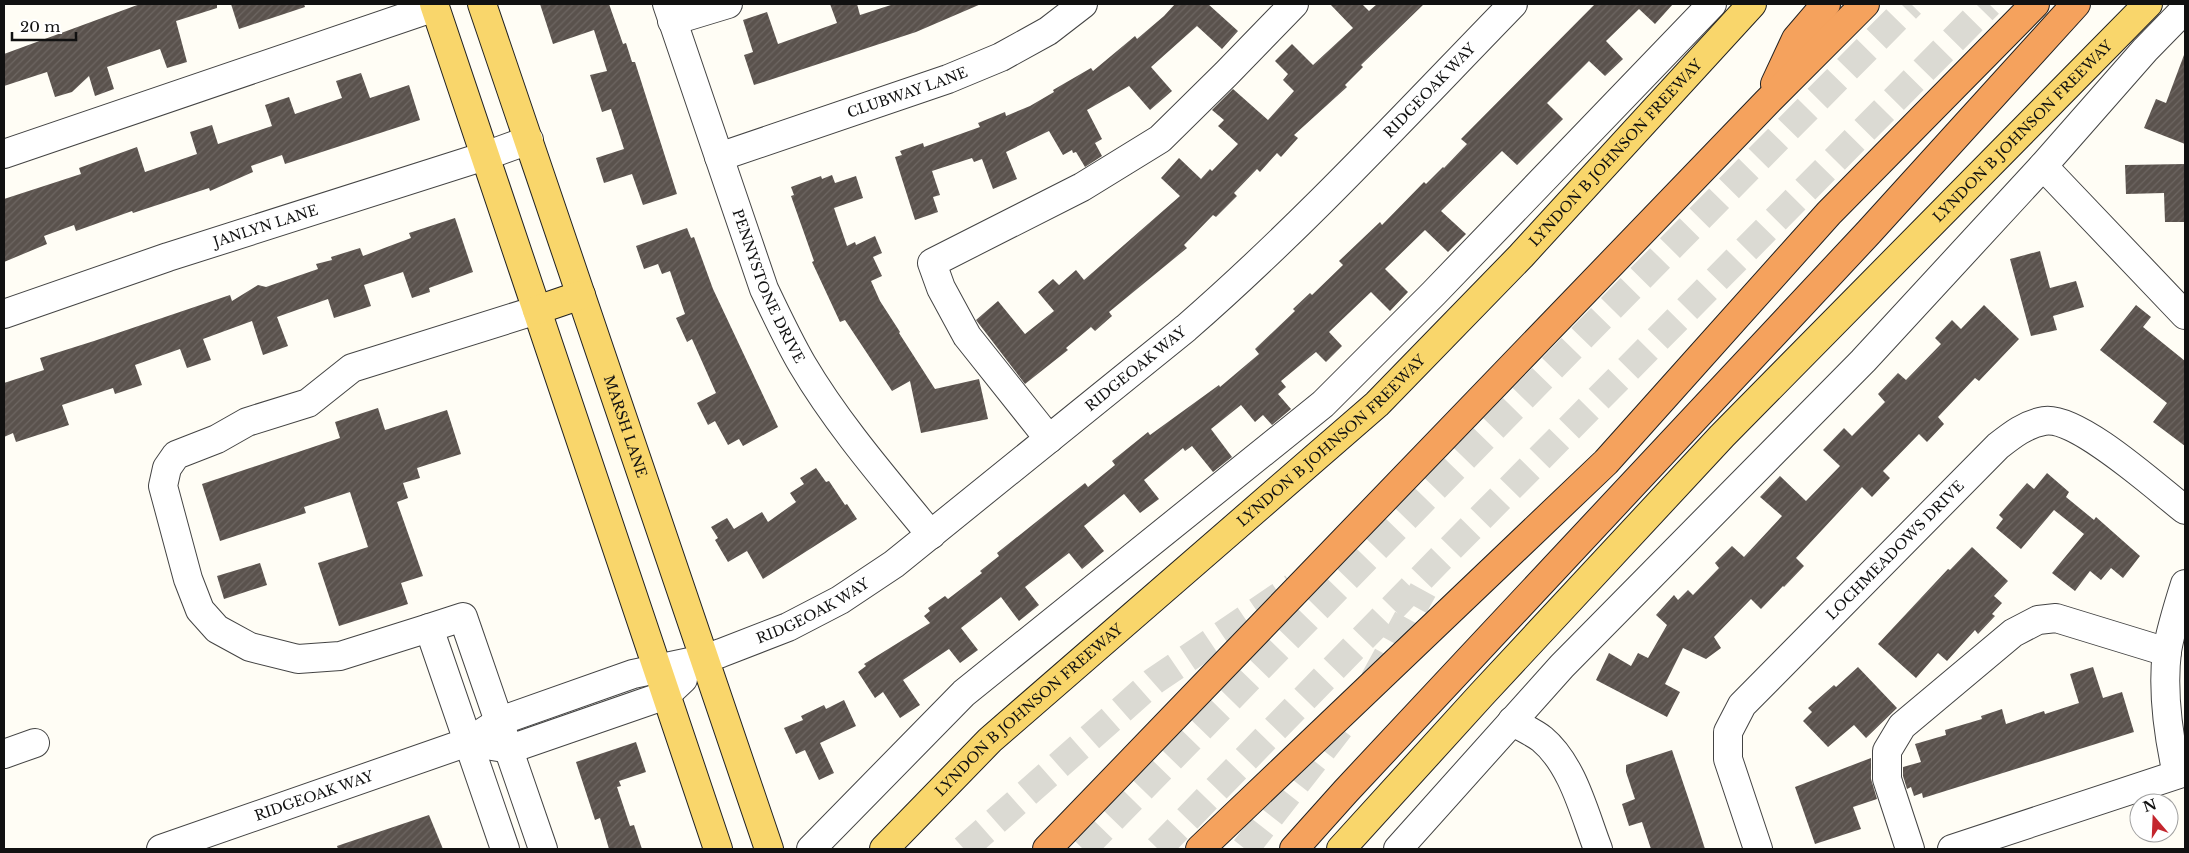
<svg xmlns="http://www.w3.org/2000/svg" width="2189" height="853" font-family="'Libre Baskerville',serif">
<defs>
<pattern id="building-hatch" width="6" height="6" patternUnits="userSpaceOnUse" patternTransform="scale(1.25)"><rect width="6" height="6" fill="#5a524d"/><path d="M-1 1l2-2M0 6l6-6M5 7l2-2" fill="none" stroke="#6d6662"/></pattern>
</defs>
<rect width="100%" height="100%" fill="#fffdf5"/>
<g fill="url(#building-hatch)">
<polygon points="140,4 217,4 217,8 176,21 187,62 167,68 160,49 107,67 114,89 95,96 89,76 72,92 55,97 47,72 4,86 4,54"/>
<polygon points="231,4 304,4 305,7 239,29"/>
<polygon points="540,4 609,4 623,44 626,43 632,62 635,62 677,194 643,205 632,174 604,183 596,158 624,149 611,109 602,112 590,75 607,71 594,30 553,44"/>
<polygon points="830,4 857,4 860,15 894,4 981,4 916,32 754,85 744,55 753,52 743,20 767,12 778,44 837,23"/>
<polygon points="1175,4 1208,4 1238,31 1222,49 1197,26 1151,67 1172,91 1150,110 1129,86 1087,110 1102,139 1095,143 1102,156 1085,167 1076,152 1073,153 1072,150 1063,155 1049,131 1006,152 1017,179 993,189 982,159 974,162 972,158 932,171 940,195 933,197 938,212 915,220 895,157 902,155 900,151 923,143 924,147 980,127 978,123 1005,112 1006,116 1030,106 1054,92 1053,90 1091,68 1093,71 1135,36 1137,39 1164,16"/>
<polygon points="1330,4 1362,4 1369,11 1377,4 1424,4 1361,65 1363,67 1345,85 1347,87 1294,135 1298,138 1281,157 1277,153 1260,172 1257,169 1234,193 1237,196 1216,217 1213,215 1184,245 1187,248 1109,312 1112,316 1095,331 1091,327 1066,348 1068,350 1025,384 976,320 998,301 1025,334 1054,311 1038,292 1053,279 1059,285 1076,270 1084,280 1180,196 1161,178 1179,158 1201,179 1210,169 1212,171 1238,144 1218,126 1224,120 1212,110 1233,89 1268,120 1294,91 1283,80 1288,74 1275,61 1292,44 1313,65 1353,28"/>
<polygon points="1595,4 1673,4 1655,24 1639,9 1606,41 1623,59 1605,76 1589,61 1547,103 1563,119 1517,165 1502,151 1441,211 1466,234 1448,252 1425,230 1385,269 1408,292 1390,311 1371,292 1329,332 1342,346 1326,362 1316,352 1281,381 1286,387 1278,394 1291,409 1272,425 1263,415 1255,422 1241,405 1211,429 1232,457 1213,472 1192,446 1185,451 1183,448 1144,480 1159,499 1140,513 1124,494 1084,526 1104,551 1082,569 1069,553 1025,587 1039,605 1019,621 1001,597 961,628 978,650 960,663 949,649 903,680 920,705 900,718 883,692 875,698 858,672 866,666 864,664 930,623 924,616 930,611 928,608 945,596 948,599 982,573 980,571 999,556 997,553 1085,483 1088,487 1115,465 1112,461 1148,432 1150,435 1219,385 1220,387 1259,354 1255,349 1295,311 1293,309 1310,293 1312,295 1343,265 1339,261 1380,222 1382,225 1424,182 1426,184 1443,167 1444,168 1467,144 1461,139"/>
<polygon points="2184,55 2185,56 2185,144 2144,128 2156,99 2166,103"/>
<polygon points="361,73 370,98 409,85 420,120 285,164 282,155 251,166 253,172 210,191 209,188 133,213 132,211 76,231 74,225 44,236 47,244 4,262 4,199 81,174 79,168 137,147 145,172 197,154 190,132 212,125 218,144 272,126 265,105 289,97 295,114 342,98 336,81"/>
<polygon points="2185,164 2185,222 2165,222 2164,193 2126,194 2125,165"/>
<polygon points="832,175 835,183 856,176 863,198 834,208 847,246 855,242 856,245 875,236 882,253 873,257 882,276 871,281 880,301 900,332 899,333 935,389 979,379 988,419 921,433 910,381 892,391 845,320 840,322 812,262 814,261 791,196 794,195 791,187 821,176 822,179"/>
<polygon points="455,218 473,272 429,288 430,292 412,298 403,272 364,285 371,306 334,318 328,299 277,317 288,346 263,355 252,321 203,339 211,360 187,368 180,349 135,365 142,385 115,394 113,388 62,405 69,425 16,442 13,433 4,437 4,383 44,370 40,358 94,341 230,295 232,301 258,285 266,287 318,269 316,264 332,260 331,257 360,248 363,256 411,238 409,233"/>
<polygon points="687,228 691,238 694,237 713,289 778,427 743,446 739,439 728,445 715,421 708,425 697,403 716,393 692,339 687,342 676,318 685,314 670,271 662,274 658,264 644,269 636,246"/>
<polygon points="2040,251 2050,288 2076,281 2084,307 2053,316 2057,330 2031,336 2010,259"/>
<polygon points="1984,305 2019,339 1979,381 1975,378 1938,417 1944,424 1927,442 1919,434 1883,471 1890,478 1872,497 1862,487 1796,558 1804,566 1784,587 1783,586 1761,609 1751,599 1714,637 1721,648 1706,659 1683,648 1665,684 1680,692 1667,717 1596,680 1609,653 1631,666 1638,653 1648,658 1667,625 1656,615 1674,595 1678,600 1688,590 1693,595 1719,568 1715,563 1732,546 1744,557 1782,516 1760,497 1780,476 1806,501 1840,466 1823,450 1844,428 1852,436 1885,402 1878,394 1898,373 1906,380 1941,344 1935,338 1952,320 1961,329"/>
<polygon points="2136,305 2151,317 2143,327 2185,361 2185,446 2153,422 2167,403 2100,350"/>
<polygon points="378,408 385,430 447,410 461,454 417,468 420,478 403,483 408,498 397,502 423,576 401,583 408,604 339,626 318,563 368,547 350,492 304,507 306,513 220,541 202,484 340,438 335,422"/>
<polygon points="816,468 826,482 829,481 845,505 847,504 857,519 763,579 747,551 728,562 715,540 718,538 711,527 727,518 734,529 762,512 768,522 796,502 790,493 804,484 800,478"/>
<polygon points="2047,473 2069,492 2066,497 2094,520 2096,517 2140,556 2123,578 2111,568 2101,580 2090,571 2075,591 2052,573 2084,534 2054,510 2021,549 1996,528 2003,519 1999,515 2027,483 2034,489"/>
<polygon points="1972,547 2008,581 1994,596 2002,603 1992,614 1995,616 1978,634 1975,630 1947,661 1938,653 1916,678 1878,644 1948,569 1950,570"/>
<polygon points="260,563 267,585 224,599 217,576"/>
<polygon points="1858,667 1897,708 1866,738 1854,725 1828,747 1803,721 1812,712 1808,708 1834,685 1836,687"/>
<polygon points="2093,667 2103,698 2122,692 2134,732 1923,798 1922,793 1914,796 1911,787 1907,789 1903,776 1903,767 1921,762 1915,744 1946,735 1945,730 1982,719 1981,716 2002,709 2006,724 2044,711 2045,714 2079,703 2070,674"/>
<polygon points="844,700 856,726 820,743 834,773 819,780 805,750 796,754 784,728 803,720 801,716 824,705 826,709"/>
<polygon points="636,742 646,772 619,781 621,786 617,787 630,826 634,825 642,849 609,849 600,818 595,820 576,762"/>
<polygon points="1672,750 1696,821 1705,849 1651,849 1642,822 1629,826 1622,804 1635,799 1626,772 1626,765"/>
<polygon points="1871,758 1871,779 1877,799 1853,807 1861,829 1815,844 1795,787"/>
<polygon points="429,815 443,849 338,849 337,846"/>
</g>
<g fill="none" stroke-linecap="round" stroke-linejoin="round">
<g stroke="#dbdad3" stroke-width="28" stroke-dasharray="28 14" stroke-linecap="butt">
<polyline points="1374,680 1423,590"/>
<polyline points="964,849 1154,681 1293,587"/>
<polyline points="1083,849 1583,336 1911,4"/>
<polyline points="1158,849 1441,558 1989,4"/>
<polyline points="1245,849 1342,725"/>
</g>
<defs>
<g id="minor">
<path id="s1" d="M 667,4 L 764,289 C 776,314 788,340 802,364 C 838,425 886,480 931,535"/>
<polyline points="672,21 728,4"/>
<polyline points="4,154 435,7"/>
<path id="s2" d="M 719,157 L 948,79 L 1001,57 L 1048,31 L 1083,4"/>
<polyline points="2043,166 2185,315"/>
<path id="s3" d="M 4,314 L 168,257 L 485,156 L 529,140"/>
<polyline points="1049,439 967,336 941,288 932,263 1082,187 1160,139 1226,74 1294,4"/>
<polyline points="429,628 340,656 298,659 250,647 217,629 200,610 188,579 163,486 167,468 176,455 217,439 247,422 308,403 352,368 537,310"/>
<path d="M 1512,721 C 1521,727 1533,732 1542,739 C 1573,765 1584,813 1598,849"/>
<polyline points="492,746 510,749 666,695 683,679"/>
<polyline points="4,754 35,743"/>
<path d="M 2177,774 C 2168,734 2162,692 2167,651 C 2171,628 2178,606 2185,584"/>
<path id="s4" d="M 161,849 L 468,742 L 500,721 L 633,674 L 704,659 L 721,653 L 788,627 L 840,600 L 894,564 L 1186,328 C 1302,227 1406,114 1513,4"/>
<polyline points="505,849 429,628 463,617 543,849"/>
<polyline points="811,849 964,693 1323,404 1434,293 1712,4"/>
<polyline points="1398,849 1562,666 1863,361 2043,166 2145,50 2185,9"/>
<path id="s5" d="M 1758,849 L 1728,759 L 1728,732 L 1742,705 L 1998,446 C 2012,435 2026,424 2044,421 C 2077,415 2158,489 2185,510"/>
<polyline points="1910,849 1887,779 1887,751 1902,726 2013,633 2038,620 2056,618 2167,652"/>
<polyline points="1952,849 2185,772"/>
</g>
<g id="major">
<polyline points="434,4 718,849"/>
<path id="s6" d="M 482,4 L 769,849"/>
<polyline points="537,310 581,295"/>
<path id="s7" d="M 884,849 L 990,740 L 1377,404 L 1521,256 L 1752,4"/>
<path id="s8" d="M 1341,849 L 1482,694 L 1722,436 L 2148,4"/>
</g>
<g id="highway">
<polyline points="1775,84 1796,39 1826,4"/>
<polyline points="1047,849 1767,102 1865,4"/>
<polyline points="1200,849 1606,462 1829,213 2035,4"/>
<polyline points="1294,849 1346,791 1869,232 2076,4"/>
</g>
</defs>
<use href="#minor" stroke="#444" stroke-width="30"/>
<use href="#major" stroke="#222" stroke-width="30"/>
<use href="#highway" stroke="#222" stroke-width="30"/>
<use href="#minor" stroke="#fff" stroke-width="28"/>
<use href="#major" stroke="#f9d66b" stroke-width="28"/>
<use href="#highway" stroke="#f5a25d" stroke-width="28"/>
</g>
<g text-anchor="middle" dominant-baseline="central" stroke-width="5" stroke-linejoin="round" paint-order="stroke">
<g font-size="14" fill="#111" stroke="#fff">
<text stroke="none"><textPath href="#s4" startOffset="1506">RIDGEOAK WAY</textPath></text>
<text stroke="none"><textPath href="#s2" startOffset="199">CLUBWAY LANE</textPath></text>
<text stroke="none"><textPath href="#s8" startOffset="990">LYNDON B JOHNSON FREEWAY</textPath></text>
<text stroke="none"><textPath href="#s7" startOffset="1011">LYNDON B JOHNSON FREEWAY</textPath></text>
<text stroke="none"><textPath href="#s3" startOffset="276">JANLYN LANE</textPath></text>
<text stroke="none"><textPath href="#s1" startOffset="300">PENNYSTONE DRIVE</textPath></text>
<text stroke="none"><textPath href="#s4" startOffset="1101">RIDGEOAK WAY</textPath></text>
<text stroke="none"><textPath href="#s6" startOffset="446">MARSH LANE</textPath></text>
<text stroke="none"><textPath href="#s7" startOffset="606">LYNDON B JOHNSON FREEWAY</textPath></text>
<text stroke="none"><textPath href="#s5" startOffset="370">LOCHMEADOWS DRIVE</textPath></text>
<text stroke="none"><textPath href="#s4" startOffset="696">RIDGEOAK WAY</textPath></text>
<text stroke="none"><textPath href="#s7" startOffset="201">LYNDON B JOHNSON FREEWAY</textPath></text>
<text stroke="none"><textPath href="#s4" startOffset="162">RIDGEOAK WAY</textPath></text>
</g>
</g>
<rect width="2189" height="853" fill="none" stroke="#111111" stroke-width="10"/>
<g transform="translate(2154 818) rotate(341)"><circle r="24" fill="#ffffff" stroke="#a0a0a0"/>
<path d="M0-4L9 19L0 12L-9 19Z" fill="#c4262e"/>
<text y="-8" font-size="14" font-weight="bold" text-anchor="middle" fill="#111111">N</text>
</g>
<path d="M12 32v8h64v-8" fill="none" stroke="#111111" stroke-width="2.5"/>
<text x="20" y="32" font-size="15" fill="#111111" stroke="#ffffff" stroke-width="4" paint-order="stroke">20 m</text>
</svg>
